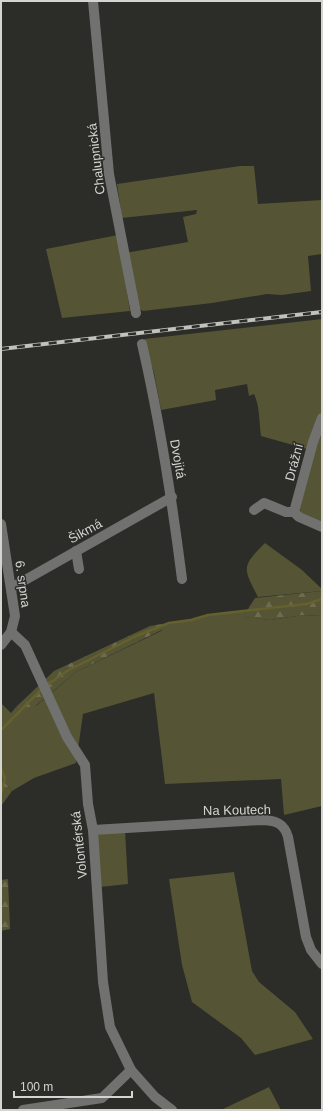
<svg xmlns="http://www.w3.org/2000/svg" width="323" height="1111" font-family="Helvetica,sans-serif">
<defs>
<pattern id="forest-firs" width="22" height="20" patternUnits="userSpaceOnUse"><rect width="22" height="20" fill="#555434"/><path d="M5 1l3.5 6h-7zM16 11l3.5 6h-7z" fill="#6d6c50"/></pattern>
</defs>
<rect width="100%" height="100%" fill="#2c2c28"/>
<g fill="#555434">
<polygon points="240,166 254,166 258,204 322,200 322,254 308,256 311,291 282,295 267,294 212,303 143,311 138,308 125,253 188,242 183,217 196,214 197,210 122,218 117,184"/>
<polygon points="118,235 130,311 62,318 46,249"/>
<path d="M 322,319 L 322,410 L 307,449 L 261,436 C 259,422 260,407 254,394 L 249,396 L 247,384 L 215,390 L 216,400 L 161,410 L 154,373 L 144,339 Z"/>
<polygon points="322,426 322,524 302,516 298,504"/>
<path d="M 265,543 L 302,570 L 322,589 L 322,591 L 258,597 C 243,568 241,567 265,543 Z"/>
<polygon points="247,610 244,617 271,620 303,615 322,616 322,806 284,815 281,779 165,784 154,693 83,714 76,763 34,778 12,791 1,778 1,703 11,713 16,707 21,713 37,705 76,672 161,631 169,623 191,620 208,615"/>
<polygon points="125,830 128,884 100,887 96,837 100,833"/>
<polygon points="234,872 252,971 259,982 295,1012 313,1039 255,1055 241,1038 192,1002 182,965 169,879"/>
<polygon points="269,1087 281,1110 221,1110"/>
</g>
<g fill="url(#forest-firs)">
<polygon points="322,591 322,616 303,615 271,620 243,617 255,598"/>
<polygon points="180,621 76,672 28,712 21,714 16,707 54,671 150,626"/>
<polygon points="1,778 12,791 1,806"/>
<polygon points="8,879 10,929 1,931 1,880"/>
</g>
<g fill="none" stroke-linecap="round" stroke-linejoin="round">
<g stroke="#64612e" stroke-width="2.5">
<polyline points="47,685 67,671 136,636 169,623 191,620 208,615 306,604 322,599"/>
<polyline points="1,730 40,691"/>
<polyline points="1,769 5,778 1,794"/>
</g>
<g stroke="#71716f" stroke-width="10">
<polyline points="93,1 109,174 136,313"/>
<path d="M 142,344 C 160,422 172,500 182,579"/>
<polyline points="254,510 264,503 286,512 294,512 313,442 322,418"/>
<polyline points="294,512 299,517 322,527"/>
<polyline points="1,524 15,616 11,632 1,645"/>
<polyline points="76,551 79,569"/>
<polyline points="11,588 172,497"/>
<polyline points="11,632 25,645 67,737 85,765 88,804 93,830 103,982 110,1027 131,1070 155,1097 172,1110"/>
<path d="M 93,830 L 261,820 C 275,820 284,823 288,837 L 306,937 L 311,950 L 322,964"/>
<polyline points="23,1110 102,1098 131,1070"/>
</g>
<defs>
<polyline id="rail" points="1,349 322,312"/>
</defs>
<use href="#rail" stroke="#c1c1be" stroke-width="4"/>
<use href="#rail" stroke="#2c2c28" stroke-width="2.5" stroke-dasharray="8" stroke-linecap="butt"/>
</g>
<g text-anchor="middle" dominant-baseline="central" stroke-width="3" stroke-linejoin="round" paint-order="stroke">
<g font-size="13" fill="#d4d4d1" stroke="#2c2c28">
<text transform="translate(96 159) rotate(-97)">Chalupnická</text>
<text transform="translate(178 459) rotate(80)">Dvojitá</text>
<text transform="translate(294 462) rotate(-75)">Drážní</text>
<text transform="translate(85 531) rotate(-29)">Šikmá</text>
<text transform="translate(23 584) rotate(82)">6. srpna</text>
<text transform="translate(237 810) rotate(-1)">Na Koutech</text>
<text transform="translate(79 845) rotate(-96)">Volontérská</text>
</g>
</g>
<rect width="323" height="1111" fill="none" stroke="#d4d4d1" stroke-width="4"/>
<path d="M14 1091v6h118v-6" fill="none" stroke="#d4d4d1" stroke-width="2"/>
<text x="20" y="1091" font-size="12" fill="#d4d4d1" stroke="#2c2c28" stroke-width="3" paint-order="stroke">100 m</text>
</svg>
